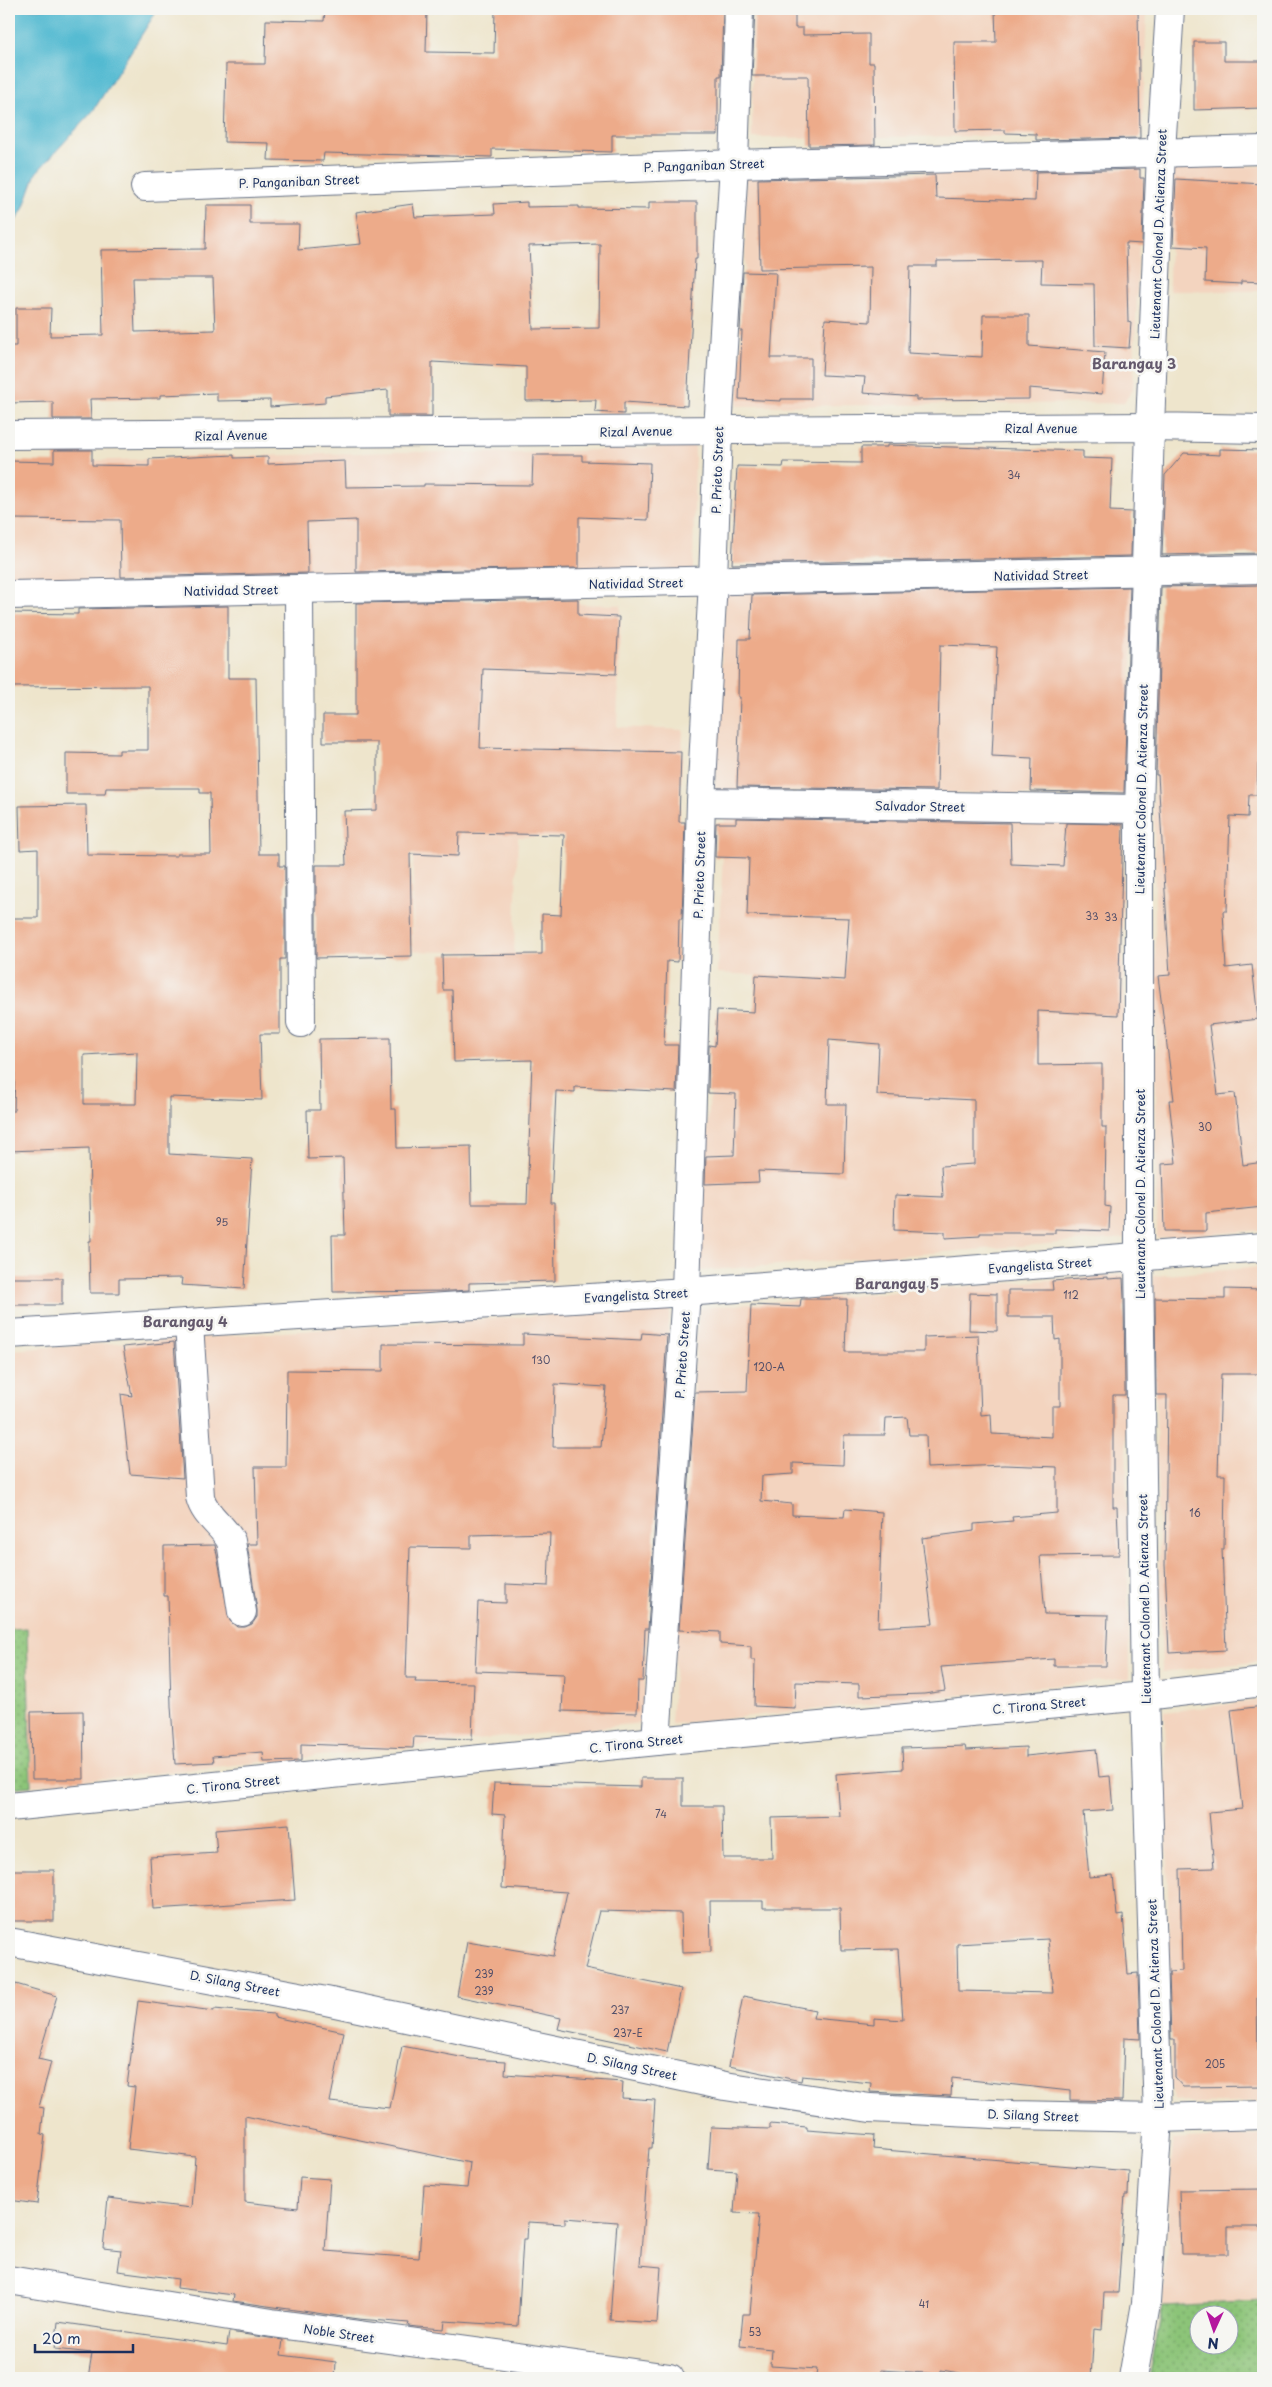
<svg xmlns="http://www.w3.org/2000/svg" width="1272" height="2387" font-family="'Playpen Sans',sans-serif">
<defs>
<pattern id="grass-dots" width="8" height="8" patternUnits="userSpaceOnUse" patternTransform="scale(1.25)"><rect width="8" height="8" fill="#8cc478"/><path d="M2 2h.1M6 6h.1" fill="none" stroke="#72a066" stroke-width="1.8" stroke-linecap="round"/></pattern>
</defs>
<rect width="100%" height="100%" fill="#f6f6f2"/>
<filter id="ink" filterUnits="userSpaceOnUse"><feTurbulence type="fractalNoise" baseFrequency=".02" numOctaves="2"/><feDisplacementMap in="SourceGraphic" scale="10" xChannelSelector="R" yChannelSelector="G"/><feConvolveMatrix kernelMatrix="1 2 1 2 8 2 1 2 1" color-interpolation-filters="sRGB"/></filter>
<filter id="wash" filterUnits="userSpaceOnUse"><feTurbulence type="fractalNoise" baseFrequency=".0096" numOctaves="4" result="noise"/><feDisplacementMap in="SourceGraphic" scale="20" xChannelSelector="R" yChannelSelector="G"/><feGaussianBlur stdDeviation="1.12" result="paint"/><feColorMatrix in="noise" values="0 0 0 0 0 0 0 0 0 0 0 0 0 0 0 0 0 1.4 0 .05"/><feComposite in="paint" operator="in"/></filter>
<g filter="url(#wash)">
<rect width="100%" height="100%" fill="#eee5cc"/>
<g fill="#f3d4bf" fill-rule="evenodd">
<polygon points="753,9 1147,9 1142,135 752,138"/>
<polygon points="1171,166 1263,166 1263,291 1169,291"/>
<polygon points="1142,167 1133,390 1123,403 737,406 745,271 746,177"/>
<polygon points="695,446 693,570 9,585 9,463 397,452 527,453"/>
<polygon points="1136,578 1125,795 715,791 725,588"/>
<polygon points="1162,583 1263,583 1263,1230 1157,1238 1154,763"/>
<polygon points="423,601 621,605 617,727 683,730 679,839 518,837 514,954 413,951 413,867"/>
<polygon points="725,813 1121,817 1126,1238 698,1271 714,1034 872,1045 885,981 717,973"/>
<polygon points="1263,1267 1263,1661 1162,1672 1153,1276"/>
<polygon points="1124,1274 1129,1678 671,1724 699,1308"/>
<polygon points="670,1307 642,1723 9,1788 9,1350"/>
<polygon points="1263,1700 1263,2102 1195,2104 1174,2099 1171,2084 1165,1712"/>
<path d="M 1263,2135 L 1263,2378 L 1149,2378 L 1163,2306 L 1173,2140 ZM 1200,2314 L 1230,2314 L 1230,2344 L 1200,2344 Z"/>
</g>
<g fill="url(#grass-dots)" stroke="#547a6b" fill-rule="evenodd">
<polygon points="27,1628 31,1786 9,1788 9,1629"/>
<path d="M 1263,2301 L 1263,2378 L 1149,2378 L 1163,2306 ZM 1200,2314 L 1230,2314 L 1230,2344 L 1200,2344 Z"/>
</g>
<polygon fill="#53bad1" stroke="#377498" points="9,9 158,9 93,111 36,173 23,209 9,232"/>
<g id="blocks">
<g fill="#edab8a" fill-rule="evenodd">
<polygon points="325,9 427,9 426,52 494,53 495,9 723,9 721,76 718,76 718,135 612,135 612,152 492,149 492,157 324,153 323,161 268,160 269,143 224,142 226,64 265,64 266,20 324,21"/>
<polygon points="755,9 795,9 795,28 803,28 803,35 869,34 869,63 874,63 875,145 809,146 808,76 752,76"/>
<polygon points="995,9 1138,9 1140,138 1036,140 1036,134 1005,133 1005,130 955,131 954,42 996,42"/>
<polygon points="1194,42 1224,42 1224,61 1263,61 1263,108 1194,110"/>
<polygon points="1140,169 1140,178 1144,178 1142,244 1126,243 1128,322 1131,323 1129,348 1095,346 1094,284 1041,283 1042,260 937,261 937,266 910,266 908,353 982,357 983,315 1029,315 1029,346 1105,352 1102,394 1029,388 1029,399 916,400 916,397 863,393 865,377 822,375 825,319 870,322 871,267 760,269 758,179 935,175 936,198 1035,201 1036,172"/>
<polygon points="1176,179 1263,184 1263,282 1241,281 1241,284 1205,282 1206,248 1173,246"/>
<path d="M 527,202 L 527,207 L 579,206 L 579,208 L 649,209 L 649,202 L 697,202 L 697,259 L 695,259 L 687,406 L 624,402 L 624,414 L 595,412 L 596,400 L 526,401 L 526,367 L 432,362 L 432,416 L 388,416 L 388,390 L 325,396 L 325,403 L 270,407 L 270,400 L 217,401 L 217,393 L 160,395 L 160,398 L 90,399 L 91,419 L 53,419 L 53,402 L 9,403 L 9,346 L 16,346 L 16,308 L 51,308 L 50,336 L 103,335 L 101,250 L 205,249 L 206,205 L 250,205 L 250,224 L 299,224 L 298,250 L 361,244 L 356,212 L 413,204 L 415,217 L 495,214 L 494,204 ZM 600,244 L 599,328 L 533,329 L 529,246 ZM 133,278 L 213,278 L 215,330 L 135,332 Z"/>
<polygon points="743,272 776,273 771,358 811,358 811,399 781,399 781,401 739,399 742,331 740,331"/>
<polygon points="887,445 1083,451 1083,458 1112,459 1110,511 1132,512 1131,556 732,564 737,466 783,467 784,462 861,463 861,447 887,447"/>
<polygon points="1220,449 1263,450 1263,553 1162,555 1165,475 1184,453 1220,455"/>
<polygon points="54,450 92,450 92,465 149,466 149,459 234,455 234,458 268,457 268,464 345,461 346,487 424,486 424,484 532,485 533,455 582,455 582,461 650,463 648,520 579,517 579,568 356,572 356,520 307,522 308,573 121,577 120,520 9,519 9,461 54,462"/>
<polygon points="1263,585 1263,764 1258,764 1257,795 1249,795 1248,817 1230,816 1227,911 1223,911 1226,968 1252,965 1258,1019 1209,1025 1218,1095 1235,1093 1243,1165 1263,1162 1263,1207 1206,1213 1206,1231 1164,1231 1162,1164 1176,1163 1169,1100 1174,1100 1158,976 1170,975 1158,775 1156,775 1161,587"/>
<polygon points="1130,587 1124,793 1031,791 1032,758 992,756 997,647 940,645 937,790 737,787 740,697 738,697 739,639 750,639 752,595"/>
<polygon points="578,599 578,615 619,617 616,674 483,669 480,748 681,752 679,822 685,822 682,919 679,919 678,962 667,961 664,1045 678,1045 676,1092 575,1087 575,1092 556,1091 551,1203 554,1203 555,1281 469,1283 469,1290 452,1291 333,1292 332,1235 345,1235 343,1158 308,1159 307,1110 320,1110 319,1039 390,1038 391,1109 396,1109 397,1148 471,1146 472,1204 527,1204 532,1060 454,1062 452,990 443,990 442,955 542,954 542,914 561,915 564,835 459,833 458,856 410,854 412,956 316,958 316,865 346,865 344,811 377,810 377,742 323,742 323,715 356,715 356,603"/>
<path d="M 228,606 L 228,678 L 256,678 L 259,854 L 279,854 L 279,866 L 285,866 L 285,959 L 280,959 L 280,1034 L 260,1034 L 262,1100 L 169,1097 L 169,1154 L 252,1159 L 244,1289 L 181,1285 L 182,1278 L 119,1279 L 119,1293 L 90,1293 L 89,1241 L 91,1241 L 89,1148 L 9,1151 L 9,1111 L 14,1111 L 15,1061 L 9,1061 L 9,918 L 38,918 L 38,849 L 20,850 L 19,806 L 86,805 L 87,855 L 177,856 L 177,854 L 211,854 L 210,793 L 200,793 L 200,788 L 106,788 L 105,794 L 66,794 L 66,753 L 119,754 L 119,750 L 148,750 L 148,686 L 9,687 L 9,613 L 78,614 L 78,609 ZM 137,1052 L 136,1104 L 84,1104 L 84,1055 Z"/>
<polygon points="736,818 1010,823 1011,864 1063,866 1066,823 1123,824 1118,1015 1038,1011 1038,1065 1102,1064 1102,1127 1106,1127 1105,1206 1110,1207 1109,1231 1055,1229 1055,1233 980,1233 980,1236 945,1238 945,1232 894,1230 895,1195 943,1197 941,1166 974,1164 974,1100 877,1095 879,1044 829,1040 827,1104 846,1104 844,1174 758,1171 759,1182 705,1184 706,1156 734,1155 736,1094 708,1093 709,1045 715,1046 717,1010 754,1012 756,975 845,980 849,918 747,915 749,858 715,857 716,823 736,823"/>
<path d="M 1108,1277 L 1108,1279 L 1123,1278 L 1124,1298 L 1125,1395 L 1113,1395 L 1113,1507 L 1117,1507 L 1119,1555 L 1040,1556 L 1045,1614 L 1108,1615 L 1106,1666 L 1054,1666 L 1054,1659 L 941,1667 L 945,1691 L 924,1694 L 859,1696 L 859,1684 L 796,1682 L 795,1708 L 754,1706 L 755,1660 L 751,1660 L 751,1646 L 720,1644 L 720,1632 L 679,1630 L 695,1392 L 747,1391 L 751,1305 L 800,1307 L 801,1299 L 847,1299 L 845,1352 L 924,1352 L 924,1337 L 978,1335 L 981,1415 L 991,1414 L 992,1434 L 1052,1437 L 1052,1406 L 1060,1406 L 1060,1339 L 1055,1340 L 1054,1317 L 1008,1317 L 1008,1290 L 1053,1290 L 1052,1281 ZM 907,1417 L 909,1435 L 926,1435 L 927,1468 L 1004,1465 L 1057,1467 L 1057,1513 L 1012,1517 L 1013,1521 L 974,1524 L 974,1531 L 922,1538 L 933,1624 L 878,1627 L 882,1512 L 845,1509 L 844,1517 L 792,1515 L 792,1504 L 761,1501 L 762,1476 L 793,1474 L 793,1463 L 843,1465 L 844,1435 L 885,1435 L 886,1418 Z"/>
<rect x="9" y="1278" width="53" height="27"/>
<polygon points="1225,1289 1263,1290 1263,1374 1221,1374 1218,1475 1225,1475 1224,1549 1222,1549 1226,1650 1169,1653 1165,1565 1167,1395 1156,1395 1155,1298 1225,1299"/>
<polygon points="970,1293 997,1294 997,1331 969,1330"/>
<path d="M 642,1333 L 667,1335 L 648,1629 L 645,1629 L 643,1681 L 638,1681 L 637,1713 L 562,1711 L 564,1674 L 475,1671 L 478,1602 L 506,1603 L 506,1584 L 548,1586 L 550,1533 L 471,1535 L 471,1548 L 410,1547 L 406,1678 L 416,1678 L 415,1682 L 474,1683 L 472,1739 L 414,1737 L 413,1748 L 301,1744 L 301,1761 L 264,1762 L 263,1752 L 213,1756 L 214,1762 L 175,1764 L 171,1706 L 168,1596 L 164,1596 L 164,1546 L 215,1545 L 230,1621 L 237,1627 L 245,1627 L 252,1624 L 257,1617 L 257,1610 L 247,1544 L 257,1544 L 255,1467 L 286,1467 L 287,1370 L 383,1371 L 383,1344 L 523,1345 L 523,1334 L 641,1340 ZM 555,1384 L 606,1387 L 601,1447 L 553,1447 Z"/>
<polygon points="174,1342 183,1478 130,1474 121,1394 132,1396 123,1347"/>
<polygon points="1263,1706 1263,1858 1261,1859 1263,1997 1257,1998 1258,2052 1263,2052 1263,2086 1183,2087 1175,2078 1175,2040 1171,2040 1169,1972 1182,1971 1180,1869 1214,1868 1209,1812 1242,1809 1231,1710"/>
<polygon points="83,1711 84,1779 32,1779 31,1712"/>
<path d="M 965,1746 L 966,1750 L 1026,1747 L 1026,1756 L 1096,1749 L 1099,1777 L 1110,1776 L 1113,1810 L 1083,1812 L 1089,1877 L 1113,1875 L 1117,1916 L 1123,1915 L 1128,1974 L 1138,1973 L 1140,2039 L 1124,2038 L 1122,2101 L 1070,2100 L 1070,2091 L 952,2078 L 951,2096 L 870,2092 L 871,2083 L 802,2076 L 801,2081 L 729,2066 L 743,1996 L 815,2010 L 813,2018 L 874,2024 L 874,2018 L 903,2020 L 898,1949 L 841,1950 L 840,1908 L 763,1908 L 763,1901 L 710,1901 L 711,1952 L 682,1953 L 681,1913 L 599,1911 L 585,1969 L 681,1989 L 667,2052 L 558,2029 L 561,2018 L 457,1996 L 467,1942 L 553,1956 L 567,1892 L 502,1888 L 505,1815 L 492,1814 L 494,1783 L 641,1787 L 641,1778 L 683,1778 L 683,1806 L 722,1806 L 723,1858 L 772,1858 L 771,1818 L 839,1816 L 836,1774 L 903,1769 L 902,1748 ZM 1048,1939 L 1053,1993 L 958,1991 L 957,1944 Z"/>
<polygon points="289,1824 295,1900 153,1909 150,1857 217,1853 215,1830"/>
<rect x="9" y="1870" width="45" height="51"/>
<polygon points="16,1984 57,1996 38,2059 51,2062 39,2107 44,2108 41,2134 45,2135 37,2204 9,2200 9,1987 14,1989"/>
<path d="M 138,2001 L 214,2011 L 214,2009 L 274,2014 L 274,2017 L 344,2032 L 330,2102 L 390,2108 L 402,2046 L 471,2059 L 506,2061 L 505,2074 L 623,2082 L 622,2098 L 655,2100 L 652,2148 L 649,2148 L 640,2265 L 661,2267 L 657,2323 L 610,2320 L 617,2222 L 565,2218 L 565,2224 L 528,2222 L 527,2239 L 523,2239 L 518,2326 L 445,2321 L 444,2329 L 417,2327 L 408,2326 L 409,2323 L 358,2319 L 233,2301 L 234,2295 L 177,2288 L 178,2279 L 118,2271 L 121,2250 L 103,2248 L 108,2198 L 191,2208 L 195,2157 L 128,2149 L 135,2087 L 127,2086 ZM 245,2116 L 470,2163 L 467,2188 L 424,2185 L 419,2258 L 325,2251 L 330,2179 L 300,2177 L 298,2208 L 245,2202 Z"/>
<polygon points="770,2124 807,2127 807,2130 874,2135 873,2149 1129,2171 1128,2195 1125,2195 1118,2293 1104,2293 1102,2330 1094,2329 1091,2378 992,2378 941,2370 941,2374 881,2370 880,2378 838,2378 816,2376 817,2369 771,2366 772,2349 740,2346 743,2314 750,2314 759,2214 734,2213 737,2171 708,2169 711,2127 770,2129"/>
<polygon points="1263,2189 1263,2227 1228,2227 1228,2254 1181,2254 1179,2190"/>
<polygon points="58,2322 227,2346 229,2332 283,2340 281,2355 336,2362 335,2378 88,2378 92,2353 55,2349"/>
</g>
</g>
</g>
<g filter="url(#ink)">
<use href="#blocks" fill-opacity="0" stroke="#656f84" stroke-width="1"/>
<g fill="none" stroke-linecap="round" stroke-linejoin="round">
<defs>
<g id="minor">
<polyline points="145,187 734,164 1263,150"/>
<polyline points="9,435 1150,427 1139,809 1139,1258 1145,1696 1158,2118 1146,2303 1133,2378"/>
<polyline points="299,589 301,1023"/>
<polyline points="9,595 1263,569"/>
<polyline points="701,802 1139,809"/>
<path d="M 189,1324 L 200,1497 C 204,1515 222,1525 231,1541 L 242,1612"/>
<polyline points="9,1334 686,1292 1263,1247"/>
<polyline points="656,1741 686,1292 701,802 713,581 718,430 734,164 739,9"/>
<polyline points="9,2280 272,2323 670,2378"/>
</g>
<g id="major">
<polyline points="1170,9 1161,151 1150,427 1263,429"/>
<polyline points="9,1807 656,1741 1145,1696 1263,1682"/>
<polyline points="9,1942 326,2001 725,2086 870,2108 1013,2115 1158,2118 1263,2115"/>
</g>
</defs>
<use href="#minor" stroke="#656f84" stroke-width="30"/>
<use href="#major" stroke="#656f84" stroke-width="30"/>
<use href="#minor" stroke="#fff" stroke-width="28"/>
<use href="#major" stroke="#fff" stroke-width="28"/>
</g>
</g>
<g text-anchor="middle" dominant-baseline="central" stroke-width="5" stroke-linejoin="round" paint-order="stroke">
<g font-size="10" fill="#504e69">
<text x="1014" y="474">34</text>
<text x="1092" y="915">33</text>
<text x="1111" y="916">33</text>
<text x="1205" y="1126">30</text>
<text x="222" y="1221">95</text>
<text x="1071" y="1294">112</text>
<text x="541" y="1359">130</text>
<text x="769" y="1366">120-A</text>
<text x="1195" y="1512">16</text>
<text x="661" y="1813">74</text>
<text x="484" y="1973">239</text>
<text x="484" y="1990">239</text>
<text x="620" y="2009">237</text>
<text x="628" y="2032">237-E</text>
<text x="1215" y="2063">205</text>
<text x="924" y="2303">41</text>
<text x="755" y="2331">53</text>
</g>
<g font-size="12" fill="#1b2f5e" stroke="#f6f6f2">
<text transform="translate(704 165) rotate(-2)">P. Panganiban Street</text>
<text transform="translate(299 181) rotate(-2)">P. Panganiban Street</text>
<text transform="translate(1158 234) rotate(-88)">Lieutenant Colonel D. Atienza Street</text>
<text x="1041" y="428">Rizal Avenue</text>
<text transform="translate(636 431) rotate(-1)">Rizal Avenue</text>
<text transform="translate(231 435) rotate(-1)">Rizal Avenue</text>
<text transform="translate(717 470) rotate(-88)">P. Prieto Street</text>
<text transform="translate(1041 575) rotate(-1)">Natividad Street</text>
<text transform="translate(636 583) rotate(-1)">Natividad Street</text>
<text transform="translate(231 590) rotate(-1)">Natividad Street</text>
<text transform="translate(1141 789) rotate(-89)">Lieutenant Colonel D. Atienza Street</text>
<text transform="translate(920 806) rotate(1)">Salvador Street</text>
<text transform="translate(699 875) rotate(-88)">P. Prieto Street</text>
<text transform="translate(1140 1194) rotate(-90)">Lieutenant Colonel D. Atienza Street</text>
<text transform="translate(1040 1265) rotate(-4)">Evangelista Street</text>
<text transform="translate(636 1295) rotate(-3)">Evangelista Street</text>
<text transform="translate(682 1355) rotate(-86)">P. Prieto Street</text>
<text transform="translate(1144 1599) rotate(-91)">Lieutenant Colonel D. Atienza Street</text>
<text transform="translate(1039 1705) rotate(-5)">C. Tirona Street</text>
<text transform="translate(636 1743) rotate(-6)">C. Tirona Street</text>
<text transform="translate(233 1784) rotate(-6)">C. Tirona Street</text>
<text transform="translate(235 1983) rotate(11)">D. Silang Street</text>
<text transform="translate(1155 2004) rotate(-92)">Lieutenant Colonel D. Atienza Street</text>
<text transform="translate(632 2066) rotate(12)">D. Silang Street</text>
<text transform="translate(1033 2115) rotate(2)">D. Silang Street</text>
<text transform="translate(339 2333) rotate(8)">Noble Street</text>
</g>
<g font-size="14" font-weight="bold" fill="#645a6d" stroke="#f6f6f2">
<text x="1134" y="363">Barangay 3</text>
<text x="897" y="1283">Barangay 5</text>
<text x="185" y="1321">Barangay 4</text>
</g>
</g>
<rect width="1272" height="2387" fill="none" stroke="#f6f6f2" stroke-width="30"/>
<g transform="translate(1214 2330) rotate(183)"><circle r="24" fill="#f6f6f2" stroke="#9ea6b7"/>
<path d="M0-4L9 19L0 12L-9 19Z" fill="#b5179e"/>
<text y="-8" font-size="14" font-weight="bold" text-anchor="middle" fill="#1b2f5e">N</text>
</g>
<path d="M35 2344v8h98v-8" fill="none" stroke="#1b2f5e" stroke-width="2.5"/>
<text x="42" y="2344" font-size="15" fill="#1b2f5e" stroke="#f6f6f2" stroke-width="4" paint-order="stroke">20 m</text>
</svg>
